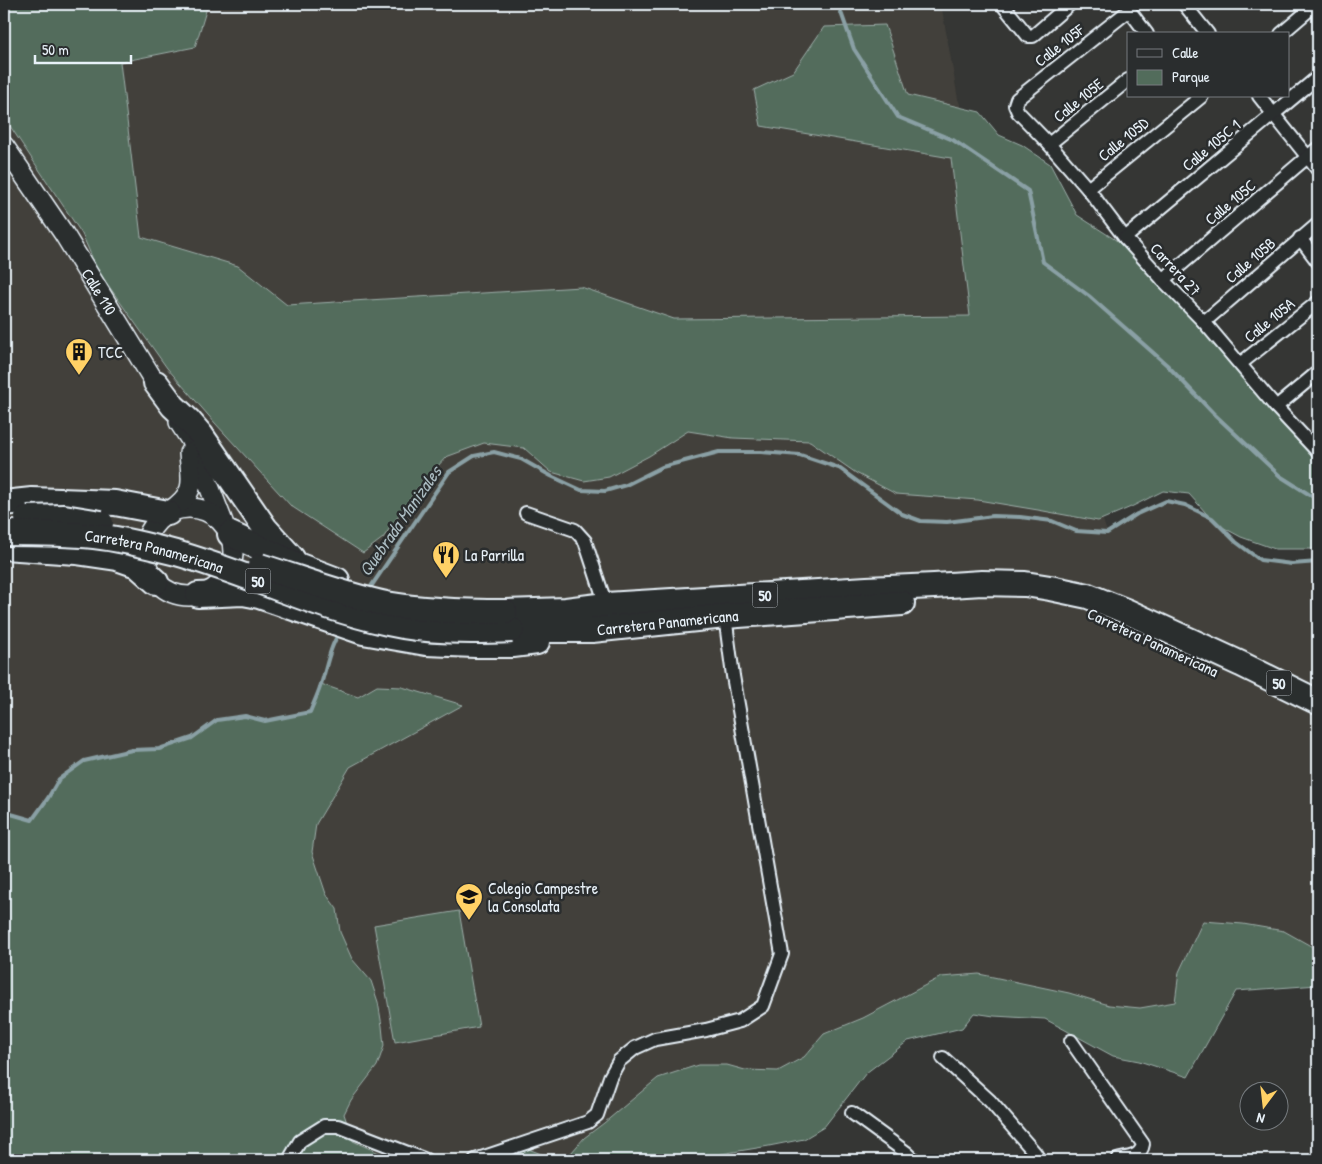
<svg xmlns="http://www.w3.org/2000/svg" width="1322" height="1164" font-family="'Patrick Hand',sans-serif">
<rect width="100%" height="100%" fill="#353634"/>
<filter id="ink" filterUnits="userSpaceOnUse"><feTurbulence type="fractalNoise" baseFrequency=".02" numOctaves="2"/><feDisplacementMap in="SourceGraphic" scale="10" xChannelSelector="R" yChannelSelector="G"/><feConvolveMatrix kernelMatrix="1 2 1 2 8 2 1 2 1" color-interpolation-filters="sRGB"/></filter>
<g filter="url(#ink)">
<polygon fill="#43413b" points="4,4 941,4 958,99 1107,532 1137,514 1166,501 1185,505 1212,518 1236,542 1260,560 1292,564 1318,562 1318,985 1236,991 1188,1077 1045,1019 994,1016 974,1013 962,1028 908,1041 866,1073 824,1127 804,1139 769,1146 721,1154 713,1160 327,1160 317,1156 310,712 265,721 245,716 217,720 192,738 159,749 132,750 59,779 48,798 32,820 4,812"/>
<g fill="#526c5b" stroke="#9daeaa">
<polygon points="4,4 208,4 195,47 120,62 141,237 238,266 287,305 581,287 674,319 970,316 951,158 761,126 754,90 793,72 824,27 885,25 908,95 980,112 999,135 1022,145 1050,164 1077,215 1122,244 1200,326 1318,464 1318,549 1275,549 1241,537 1215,523 1189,494 1163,491 1131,507 1098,521 1038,510 978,500 896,494 856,473 810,441 733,438 688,431 649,456 609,477 584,481 551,472 524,448 484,443 446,457 417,489 383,538 363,553 291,506 215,423 167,368 98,271 82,234 4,117"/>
<polygon points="321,684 358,697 377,686 402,687 463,705 350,767 316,824 312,852 326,894 337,909 340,932 352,959 371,981 378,1002 382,1026 384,1046 377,1066 351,1100 344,1114 353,1141 379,1153 383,1160 4,1160 4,812 32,820 48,798 59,779 84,761 132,750 159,749 192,738 217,720 245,716 265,721 310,712"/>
<polygon points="459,911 479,1027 395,1042 374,925"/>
<polygon points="1203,921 1243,924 1284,931 1318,950 1318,985 1236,991 1188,1077 1139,1061 1113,1056 1045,1019 994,1016 974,1013 962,1028 908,1041 866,1073 824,1127 804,1139 769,1146 721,1154 713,1160 565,1160 584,1138 604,1123 658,1078 698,1065 727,1065 745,1070 778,1071 804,1057 824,1034 863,1018 941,977 979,974 1069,993 1109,1005 1140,1008 1175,1002 1179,972"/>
<polygon points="523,1147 557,1160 504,1160"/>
</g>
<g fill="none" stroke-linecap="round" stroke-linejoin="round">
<g stroke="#8aa0a5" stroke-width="4">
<polyline points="838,4 854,49 898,117 953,140 1028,191 1043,262 1089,296 1167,365 1213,413 1280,476 1318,500"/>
<polyline points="368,591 449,472 474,456 494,452 521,459 551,476 581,490 605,491 626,485 662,467 719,452 761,452 800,455 839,468 902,514 921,521 947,522 993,516 1020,517 1052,521 1076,531 1107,533 1137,514 1166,501 1185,505 1212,518 1236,542 1260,560 1292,564 1318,562"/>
<path d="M 4,812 L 32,820 L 48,798 L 59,779 L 84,761 L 132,750 L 159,749 L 192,738 L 217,720 L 245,716 L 265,721 L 310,712 C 314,702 319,692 322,681 C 327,665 330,646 340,632"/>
</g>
<defs>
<g id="street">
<polyline points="1002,4 1028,36 1033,36 1070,4"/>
<polyline points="1184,4 1208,34"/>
<polyline points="1147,34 1132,14 1127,12 1017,99 1015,105 1018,112 1049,144 1088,189 1125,238 1163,280 1204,322 1276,407 1318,452"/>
<polyline points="1281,34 1316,4"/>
<polyline points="1259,96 1318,170"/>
<polyline points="1049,144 1128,80"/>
<polyline points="1088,189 1202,96"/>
<polyline points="1125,238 1318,77"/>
<polyline points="1300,238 1318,262"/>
<polyline points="1163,280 1318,148"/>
<polyline points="1204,322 1318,224"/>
<polyline points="1240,364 1318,302"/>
<polyline points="1276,407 1318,372"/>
<polyline points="526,513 575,530 585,541 606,605"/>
<path d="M 1071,1041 L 1143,1144 C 1141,1157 1129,1157 1117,1160"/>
<polyline points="943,1058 990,1101 1035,1153 1039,1160"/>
<polyline points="852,1113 907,1153 914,1160"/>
<polyline points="289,1160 300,1141 324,1126 338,1126 426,1160"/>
<polyline points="475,1160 588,1122 597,1115 610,1077 619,1061 635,1048 655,1039 706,1030 740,1021 763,1006 782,954 733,676 725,616"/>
</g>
<g id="secondary">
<path id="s1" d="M 4,146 L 64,234 L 162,394"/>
<polyline points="179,422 190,439 197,455 223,522"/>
<circle cx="189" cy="552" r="44"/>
<path d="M 170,511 C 198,491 191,482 189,453"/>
</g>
<g id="highway">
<polyline points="156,383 173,406 189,421 201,435 265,528 292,558"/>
<polyline points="4,503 32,500 115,503 168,513"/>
<polyline points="230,534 300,566 337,580"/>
<polyline points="4,547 76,552 117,558 137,565 156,582"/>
<polyline points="198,595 243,593 259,596 363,632 426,643 475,645 513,645 537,642"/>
<polyline points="505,612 566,610 606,605 867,589 934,586 982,583 1025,584 1050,588 1088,596 1128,612 1241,664 1318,702"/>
<path id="s2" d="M 512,630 L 592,630 L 725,616 L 902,603"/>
</g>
</defs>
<use href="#street" stroke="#e8f1f8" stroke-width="16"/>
<use href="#secondary" stroke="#e8f1f8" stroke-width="22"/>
<use href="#highway" stroke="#e8f1f8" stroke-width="28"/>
<use href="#street" stroke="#2a2d2e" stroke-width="12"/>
<use href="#secondary" stroke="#2a2d2e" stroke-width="19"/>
<use href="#highway" stroke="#2a2d2e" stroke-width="24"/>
<defs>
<g id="highway-bridge">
<polyline points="27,518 64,517 101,523"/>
<path id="s3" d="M 4,533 C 34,533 64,533 94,536 C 122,539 149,546 176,553 C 247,573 315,607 388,623 C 428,632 470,632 512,630"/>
<path d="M 260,566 C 302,579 343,595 386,604 C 425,611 465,612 505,612"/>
</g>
</defs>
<use href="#highway-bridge" stroke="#e8f1f8" stroke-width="28" stroke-linecap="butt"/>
<use href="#highway-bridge" stroke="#2a2d2e" stroke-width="24"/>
</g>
</g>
<defs>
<symbol id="building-pin" viewBox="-11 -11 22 30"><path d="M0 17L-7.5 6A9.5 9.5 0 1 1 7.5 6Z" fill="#ffd166" stroke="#2a2d2e"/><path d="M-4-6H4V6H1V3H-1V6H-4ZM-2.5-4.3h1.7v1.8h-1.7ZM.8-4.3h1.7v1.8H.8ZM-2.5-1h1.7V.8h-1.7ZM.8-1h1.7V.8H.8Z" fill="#111"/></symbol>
<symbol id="restaurant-pin" viewBox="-11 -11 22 30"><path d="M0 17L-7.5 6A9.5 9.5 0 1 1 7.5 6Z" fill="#ffd166" stroke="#2a2d2e"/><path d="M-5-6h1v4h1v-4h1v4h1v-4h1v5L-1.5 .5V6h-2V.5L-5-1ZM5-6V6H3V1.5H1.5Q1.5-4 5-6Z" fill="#111"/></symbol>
<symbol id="school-pin" viewBox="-11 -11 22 30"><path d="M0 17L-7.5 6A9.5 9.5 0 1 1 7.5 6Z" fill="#ffd166" stroke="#2a2d2e"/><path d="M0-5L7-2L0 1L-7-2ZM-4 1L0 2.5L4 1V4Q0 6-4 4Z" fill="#111"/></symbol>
</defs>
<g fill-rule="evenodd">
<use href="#building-pin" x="63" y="336" width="32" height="43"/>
<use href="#restaurant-pin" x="430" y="539" width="32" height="43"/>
<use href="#school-pin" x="453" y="881" width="32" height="43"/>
</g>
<g text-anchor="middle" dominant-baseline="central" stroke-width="5" stroke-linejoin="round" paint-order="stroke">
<g fill="#2a2d2e" stroke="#afb6bb" stroke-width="1">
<rect x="245.5" y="568.5" width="25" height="25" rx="4"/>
<rect x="752.5" y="582.5" width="25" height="25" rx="4"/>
<rect x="1266.5" y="670.5" width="25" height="25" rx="4"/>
</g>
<g font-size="15" font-weight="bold" fill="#e8f1f8">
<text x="258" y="581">50</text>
<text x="765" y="595">50</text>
<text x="1279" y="683">50</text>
</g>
<g font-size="16" fill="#e8f1f8" stroke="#2a2d2e">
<text transform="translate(1059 45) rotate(-38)">Calle 105F</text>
<text transform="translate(1078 100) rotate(-39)">Calle 105E</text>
<text transform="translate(1123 139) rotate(-39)">Calle 105D</text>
<text transform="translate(1211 145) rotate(-40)">Calle 105C 1</text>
<text transform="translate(1230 202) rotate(-40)">Calle 105C</text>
<text transform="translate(1250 260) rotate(-41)">Calle 105B</text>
<text transform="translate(1176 269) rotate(47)">Carrera 27</text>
<text stroke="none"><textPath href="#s1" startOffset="174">Calle 110</textPath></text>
<text transform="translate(1269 320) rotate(-39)">Calle 105A</text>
<text stroke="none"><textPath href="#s3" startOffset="152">Carretera Panamericana</textPath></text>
<text stroke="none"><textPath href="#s2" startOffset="156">Carretera Panamericana</textPath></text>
<text transform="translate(1153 642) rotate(25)">Carretera Panamericana</text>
</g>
<g font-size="16" fill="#e8f1f8" stroke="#2a2d2e" text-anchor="start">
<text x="98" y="352">TCC</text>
<text x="465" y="555">La Parrilla</text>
<text x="488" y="888">Colegio Campestre<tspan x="488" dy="18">la Consolata</tspan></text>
</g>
<g font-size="18" font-style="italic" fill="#aabbc1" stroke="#2a2d2e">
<text transform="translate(400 521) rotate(-55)">Quebrada Manizales</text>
</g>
</g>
<rect width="1322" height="1164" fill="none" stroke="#2a2d2e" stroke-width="20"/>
<rect x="10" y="10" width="1302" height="1144" fill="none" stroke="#e8f1f8" stroke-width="2" filter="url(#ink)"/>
<rect x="1127" y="32" width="162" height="65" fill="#2a2d2e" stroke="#767b7f"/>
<rect x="1137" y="49" width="25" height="8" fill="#2a2d2e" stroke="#767b7f"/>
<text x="1172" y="58" font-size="15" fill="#e8f1f8">Calle</text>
<rect x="1137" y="70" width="25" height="15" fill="#526c5b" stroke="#767b7f"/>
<text x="1172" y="82" font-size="15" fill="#e8f1f8">Parque</text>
<g transform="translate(1264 1106) rotate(195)"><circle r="24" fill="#2a2d2e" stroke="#767b7f"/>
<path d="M0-4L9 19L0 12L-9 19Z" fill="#ffd166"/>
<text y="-8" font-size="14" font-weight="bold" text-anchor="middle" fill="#e8f1f8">N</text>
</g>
<path d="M35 55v8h96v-8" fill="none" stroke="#e8f1f8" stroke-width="2.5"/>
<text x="42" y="55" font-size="15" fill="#e8f1f8" stroke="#2a2d2e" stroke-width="4" paint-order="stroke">50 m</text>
</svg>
